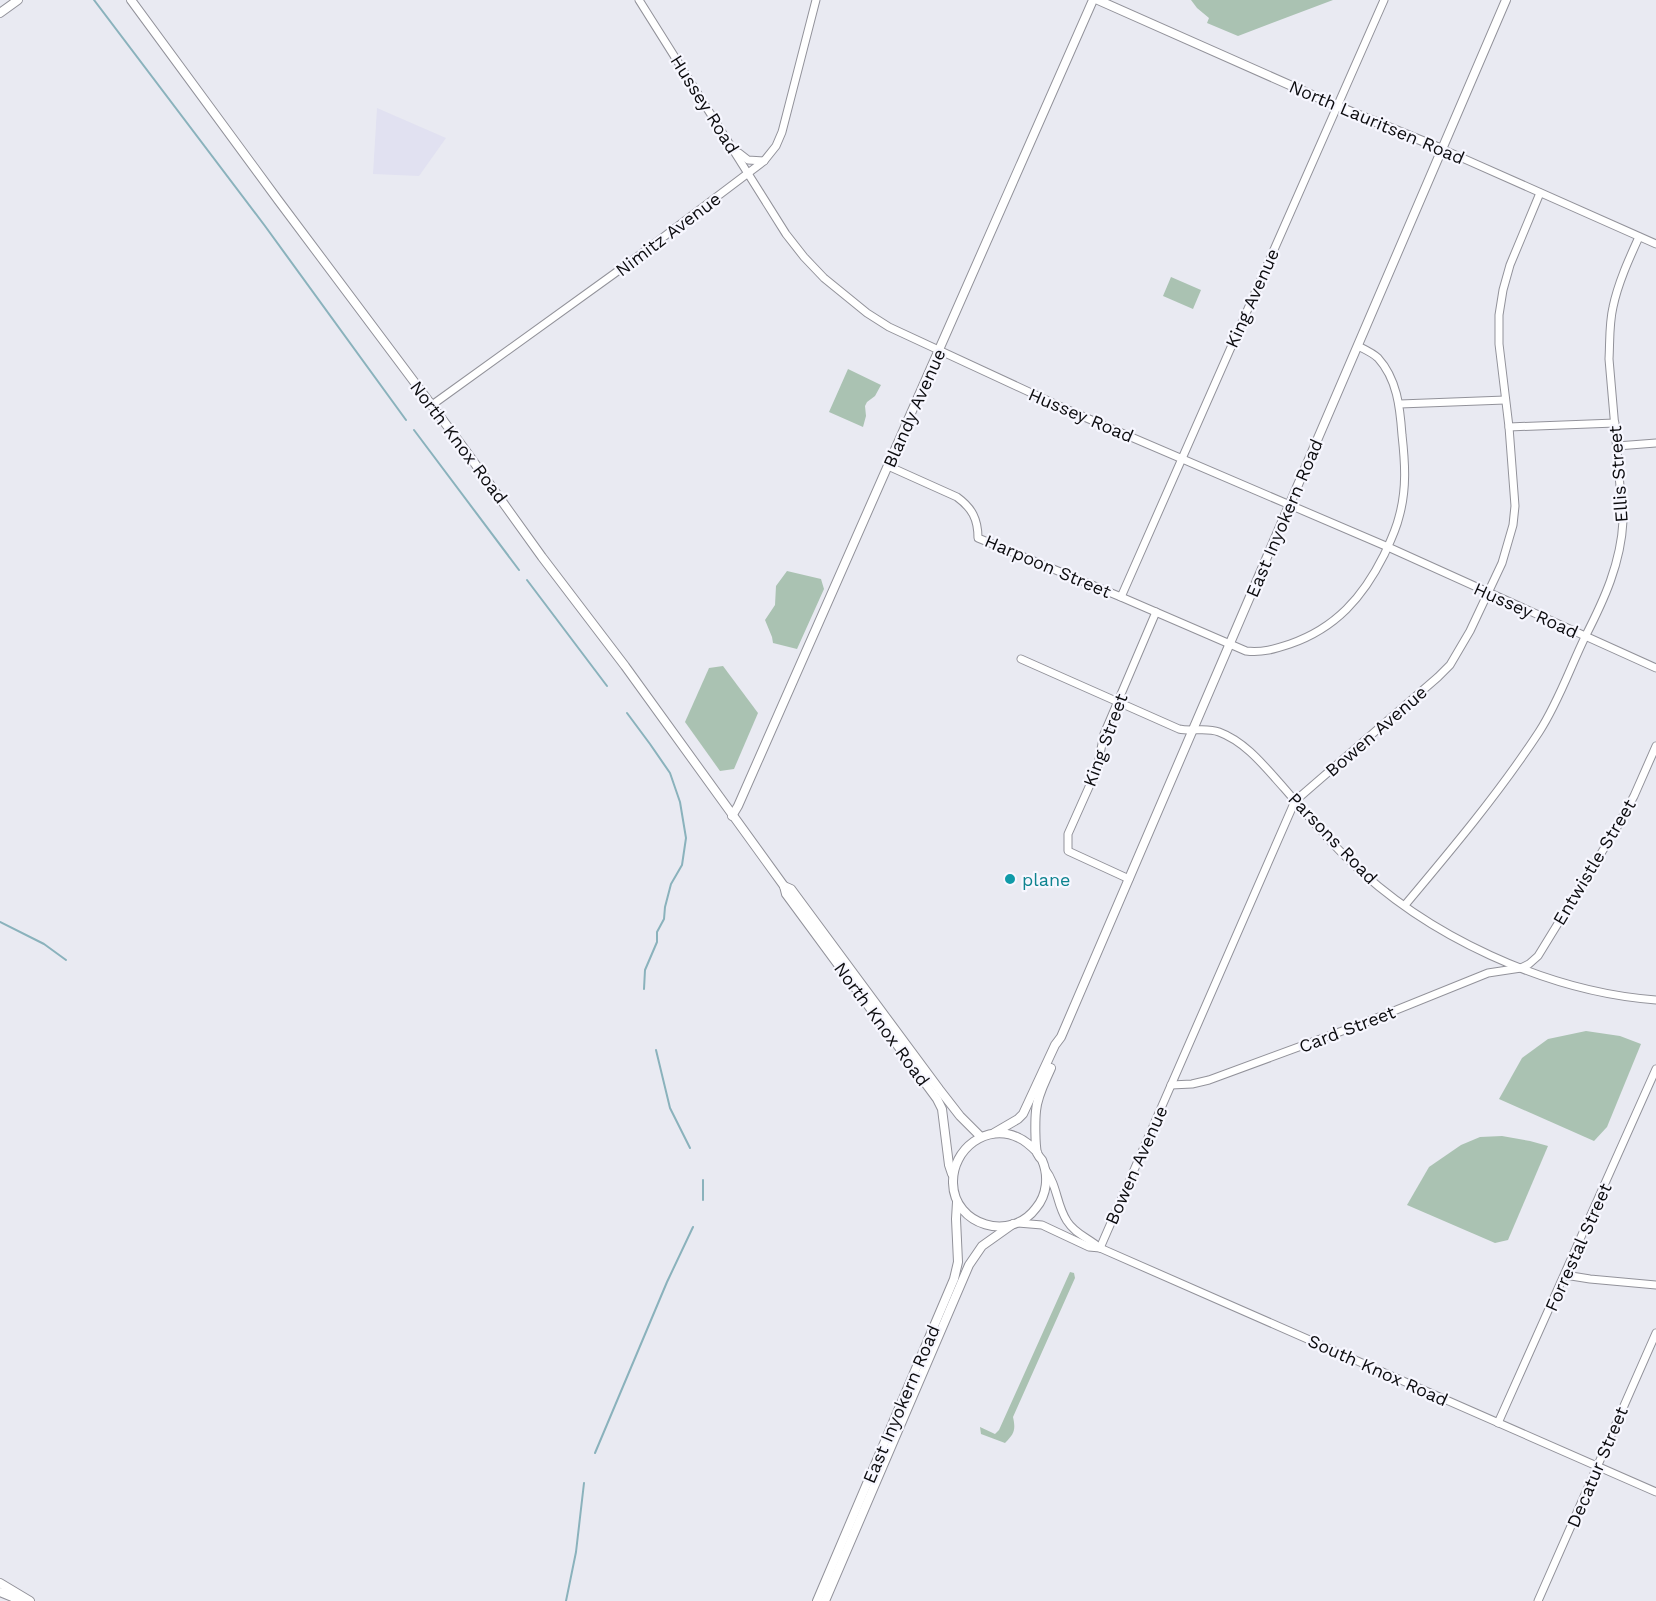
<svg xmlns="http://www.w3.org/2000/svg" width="1656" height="1601" font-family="'Work Sans',sans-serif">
<rect width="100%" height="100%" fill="#e9eaf2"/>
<polygon fill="#e1e1f1" points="377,108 446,138 419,176 373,174"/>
<g fill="#aac2b2">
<polygon points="1191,0 1333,0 1238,36 1207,23 1209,18 1197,8"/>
<polygon points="1171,277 1201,290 1193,309 1163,296"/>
<polygon points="848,369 881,385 875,396 867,402 865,406 866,416 863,427 829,412"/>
<polygon points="787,571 821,579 824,589 797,649 773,643 772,637 765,620 775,605 776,586"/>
<polygon points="723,666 758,713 734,769 720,771 685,722 709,668"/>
<polygon points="1586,1031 1620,1036 1641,1044 1607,1127 1594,1141 1499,1099 1522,1058 1548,1039"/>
<polygon points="1502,1136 1530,1141 1548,1146 1508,1240 1495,1243 1407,1205 1429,1167 1461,1145 1480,1137"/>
<path d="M 1070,1272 L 1074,1273 L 1075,1278 L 1013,1417 C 1016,1430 1014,1434 1005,1443 L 981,1434 L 980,1427 L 995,1434 L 999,1430 Z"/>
</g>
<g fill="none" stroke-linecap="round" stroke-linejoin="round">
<g stroke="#8ab2bc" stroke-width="2">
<polyline points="94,0 265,226 406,420"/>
<polyline points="414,430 519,570"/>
<polyline points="527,580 607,686"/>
<polyline points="627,713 650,744 670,773 680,802 686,838 682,865 671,884 665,907 664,919 657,932 657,942 645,970 644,989"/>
<polyline points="0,922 44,944 66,960"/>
<polyline points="656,1050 670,1108 690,1148"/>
<polyline points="703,1180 703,1200"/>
<polyline points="595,1453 667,1282 693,1227"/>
<polyline points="566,1601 576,1552 584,1483"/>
</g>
<defs>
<g id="minor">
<polyline points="639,0 786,234 804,257 824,278 867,313 889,327 1068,410 1388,547 1656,668"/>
<polyline points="1442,149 1656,244"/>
<polyline points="739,153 748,160 764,161"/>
<polyline points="1400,404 1505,400"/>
<polyline points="432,405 629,263 764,161 776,146 782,132 816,0"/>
<polyline points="1509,427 1615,423"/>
<polyline points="1617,446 1656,443"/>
<path d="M 888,466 L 957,497 C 972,508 978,519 978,538 L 1121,597 L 1246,651 C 1262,653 1275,649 1290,644 C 1336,628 1363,597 1384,555 C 1390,542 1396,530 1399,517 C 1407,489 1405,462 1402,435 C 1400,407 1397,379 1378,358 C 1373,353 1364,349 1358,346"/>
<polyline points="1121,597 1384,0"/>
<path d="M 1021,659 L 1179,729 C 1192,732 1206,727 1219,732 C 1246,742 1265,767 1284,788 C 1305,812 1325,837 1348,859 C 1426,936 1547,992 1656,1000"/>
<polyline points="1129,879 1068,851 1068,834 1097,769 1104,734 1156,612"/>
<path d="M 1405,905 C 1452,849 1499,793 1539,732 C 1558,703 1570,668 1585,637 C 1604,600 1621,563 1623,521 L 1609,359 C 1610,342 1609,324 1613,307 C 1618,283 1629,259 1639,237"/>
<polyline points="1171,1085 1192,1084 1209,1080 1364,1023 1488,973 1521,968 1529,964 1538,956 1616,829 1634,796 1656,746"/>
<path d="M 1045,1169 C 1058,1186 1056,1204 1067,1221 C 1075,1234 1089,1238 1100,1248 L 1656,1492"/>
<polyline points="1018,1223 1042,1225 1089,1247 1100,1248"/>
<polyline points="1100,1248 1295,801 1438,677 1450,665 1470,631 1502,563 1513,525 1515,506 1509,427 1499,344 1499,315 1503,290 1510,265 1540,193"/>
<polyline points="1565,1275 1590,1279 1656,1285"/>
<polyline points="1498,1423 1656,1069"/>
<polyline points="1538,1601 1656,1333"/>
</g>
<g id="tertiary">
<polyline points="131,0 278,200 463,447 542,557 625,666 784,886 786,894 937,1099 942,1109 949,1165 952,1174"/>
<polyline points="1098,0 1337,106 1442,149"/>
<polyline points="0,13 18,0"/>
<polyline points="732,816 738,806 1093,0"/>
<polyline points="784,886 791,889 939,1089 960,1116 981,1137"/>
<polyline points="994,1133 1018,1119 1023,1114 1055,1045 1061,1037 1506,0"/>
<path d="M 1037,1152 C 1031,1146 1026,1141 1019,1138 C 987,1122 952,1149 953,1183 C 954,1226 1011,1242 1036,1208 C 1047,1195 1049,1176 1042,1160 C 1040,1158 1038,1155 1037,1153 C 1035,1145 1035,1120 1036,1111 C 1037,1096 1045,1082 1051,1068"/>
<polyline points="0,1583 30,1601"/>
<polyline points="0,1592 22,1601"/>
<polyline points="817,1601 954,1279 958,1262 956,1219 957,1202"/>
<polyline points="825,1601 969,1265 982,1246 1013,1224"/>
</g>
</defs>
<use href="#minor" stroke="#92929a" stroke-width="9"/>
<use href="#tertiary" stroke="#92929a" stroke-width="10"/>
<use href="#minor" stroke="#fff" stroke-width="7"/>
<use href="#tertiary" stroke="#fff" stroke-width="8"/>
</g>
<circle fill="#0f9aa8" stroke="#f7f7ff" stroke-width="2" cx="1010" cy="879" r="6"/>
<g text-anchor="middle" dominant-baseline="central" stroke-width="4.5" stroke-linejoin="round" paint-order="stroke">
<g font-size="18" fill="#0c0c0f" stroke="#f7f7ff">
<text transform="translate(705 104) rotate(58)">Hussey Road</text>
<text transform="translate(1377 122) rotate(23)">North Lauritsen Road</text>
<text transform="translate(668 234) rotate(-37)">Nimitz Avenue</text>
<text transform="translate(1252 298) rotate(-66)">King Avenue</text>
<text transform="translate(914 408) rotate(-66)">Blandy Avenue</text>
<text transform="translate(1081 415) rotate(23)">Hussey Road</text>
<text transform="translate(459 442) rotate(53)">North Knox Road</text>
<text transform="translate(1618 474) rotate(-94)">Ellis Street</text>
<text transform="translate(1284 518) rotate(-67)">East Inyokern Road</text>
<text transform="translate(1048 566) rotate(23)">Harpoon Street</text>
<text transform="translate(1526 610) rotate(24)">Hussey Road</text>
<text transform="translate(1376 731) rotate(-41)">Bowen Avenue</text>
<text transform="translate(1105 740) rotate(-70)">King Street</text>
<text transform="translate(1333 838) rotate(46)">Parsons Road</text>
<text transform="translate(1594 862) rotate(-59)">Entwistle Street</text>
<text transform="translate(882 1024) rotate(54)">North Knox Road</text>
<text transform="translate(1347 1029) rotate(-21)">Card Street</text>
<text transform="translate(1136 1165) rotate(-66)">Bowen Avenue</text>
<text transform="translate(1578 1247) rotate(-66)">Forrestal Street</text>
<text transform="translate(1378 1370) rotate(24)">South Knox Road</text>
<text transform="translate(901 1404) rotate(-67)">East Inyokern Road</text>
<text transform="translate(1597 1467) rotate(-67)">Decatur Street</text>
</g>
<g font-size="18" fill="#0d838f" stroke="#f7f7ff" text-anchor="start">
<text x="1022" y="879">plane</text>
</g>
</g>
</svg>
